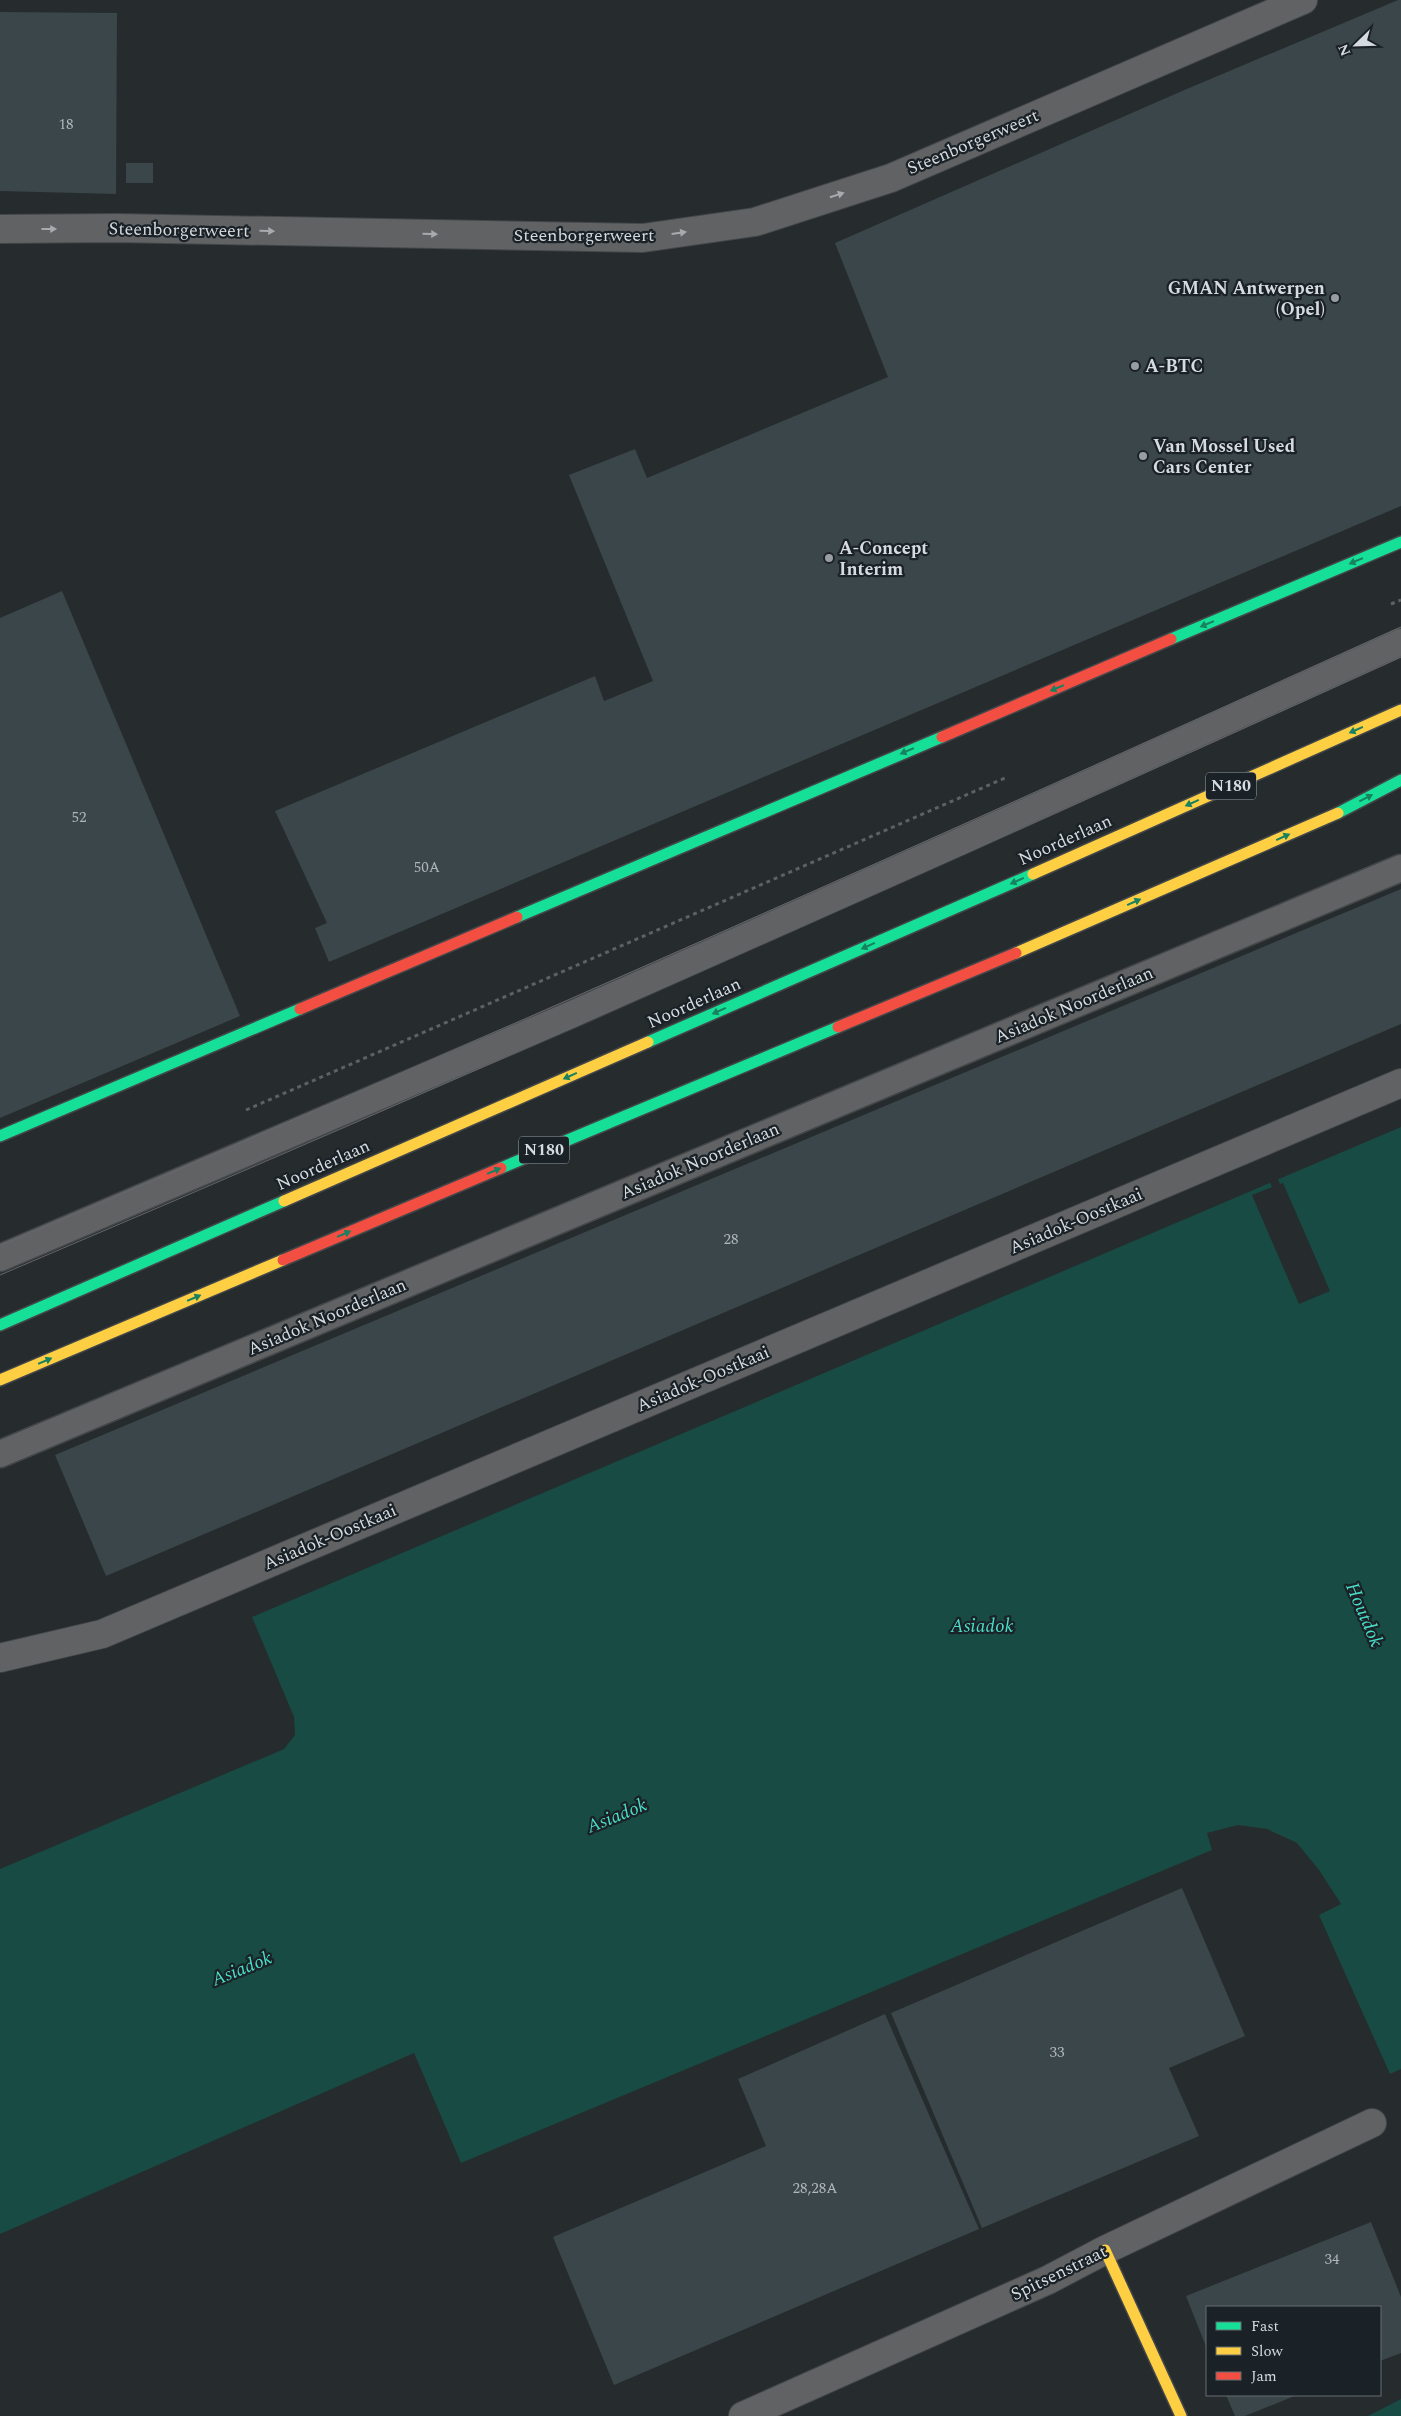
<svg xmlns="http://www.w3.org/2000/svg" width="1401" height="2416" font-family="Spectral,serif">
<rect width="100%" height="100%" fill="#262b2e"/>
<g fill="#174b43">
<polygon points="1401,1127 1401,2069 1390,2074 1319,1915 1341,1904 1319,1870 1297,1843 1267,1829 1238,1825 1207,1833 1212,1850 461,2163 414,2053 0,2234 0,1869 284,1749 295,1735 294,1717 252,1617"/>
<polygon points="1401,2399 1401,2416 1368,2416"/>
</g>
<polygon fill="#262b2e" points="1278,1179 1280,1184 1283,1183 1330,1291 1299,1304 1252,1195 1272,1187 1270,1182"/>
<g fill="#3a4649">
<polygon points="1398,0 1401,0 1401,506 329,962 315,928 327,923 275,811 595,676 604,701 653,681 569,475 635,449 647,478 888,377 835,243 1182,91"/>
<polygon points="0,12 117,13 116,194 0,191"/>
<rect x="126" y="163" width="27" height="20"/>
<polygon points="62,591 240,1016 0,1118 0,618"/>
<polygon points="1401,889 1401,1024 106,1576 55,1455"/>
<polygon points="1182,1888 1245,2036 1169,2068 1199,2136 982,2228 891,2013"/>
<polygon points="885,2014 979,2229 614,2385 553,2237 766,2146 738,2079"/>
<polygon points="1371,2222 1401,2297 1401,2353 1380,2361 1380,2307 1207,2307 1207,2349 1186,2296"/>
<polygon points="1226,2395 1297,2395 1245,2416 1235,2416"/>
</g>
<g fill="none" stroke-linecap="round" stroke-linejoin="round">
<defs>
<g id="lane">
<polyline points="0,1258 570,1015 963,840 1401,642"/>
<polyline points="0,1454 1401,868"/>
</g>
<g id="street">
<polyline points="0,229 116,228 643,238 755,222 891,178 1303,0"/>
<polyline points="0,1658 102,1634 1401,1083"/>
<polyline points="743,2416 1048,2280 1105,2250 1372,2123"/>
</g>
<g id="fast">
<polyline points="1171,639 1401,542"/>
<polyline points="1338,813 1401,780"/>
<polyline points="517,917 942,737"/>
<polyline points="648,1042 1033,874"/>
<polyline points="0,1136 300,1009"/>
<polyline points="501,1168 838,1027"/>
<polyline points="0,1325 284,1201"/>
</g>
<g id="slow">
<polyline points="1033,874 1401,710"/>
<polyline points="1016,953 1338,813"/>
<polyline points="284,1201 648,1042"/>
<polyline points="0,1380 283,1260"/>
<polyline points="1105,2250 1181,2416"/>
</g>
<g id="jam">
<polyline points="942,737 1171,639"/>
<polyline points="300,1009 517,917"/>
<polyline points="838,1027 1016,953"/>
<polyline points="283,1260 501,1168"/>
</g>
</defs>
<use href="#lane" stroke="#434749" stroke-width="29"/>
<use href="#street" stroke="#434749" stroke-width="30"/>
<use href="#fast" stroke="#434749" stroke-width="14"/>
<use href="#slow" stroke="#434749" stroke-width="14"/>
<use href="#jam" stroke="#434749" stroke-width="14"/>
<g stroke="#5e6162" stroke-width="3" stroke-dasharray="4 4" stroke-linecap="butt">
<polyline points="1391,604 1401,600"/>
<polyline points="246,1110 1005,778"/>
</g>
<use href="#lane" stroke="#616264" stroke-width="26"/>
<use href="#street" stroke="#616264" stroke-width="28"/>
<use href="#fast" stroke="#16e098" stroke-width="11"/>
<use href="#slow" stroke="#ffcf43" stroke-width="11"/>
<use href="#jam" stroke="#f24e42" stroke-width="11"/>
<g stroke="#65676a" stroke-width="1">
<path d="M 0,1246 C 470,1046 936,838 1401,627"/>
<path d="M 0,1275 C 470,1076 936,868 1401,657"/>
</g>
</g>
<defs><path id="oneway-solid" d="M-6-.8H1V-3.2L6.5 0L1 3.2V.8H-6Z" transform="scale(1.25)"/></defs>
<g fill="#a7abae">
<use href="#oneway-solid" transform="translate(837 195) rotate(-18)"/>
<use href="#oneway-solid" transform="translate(49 229)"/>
<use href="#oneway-solid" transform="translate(267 231) rotate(1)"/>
<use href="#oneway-solid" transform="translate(679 233) rotate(-8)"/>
<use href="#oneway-solid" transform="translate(430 234) rotate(1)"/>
</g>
<g fill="#188160">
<use href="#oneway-solid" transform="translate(1356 561) rotate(157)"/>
<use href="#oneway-solid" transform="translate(1207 624) rotate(157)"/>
<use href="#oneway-solid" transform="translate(1057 688) rotate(157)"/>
<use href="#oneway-solid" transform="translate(1356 730) rotate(156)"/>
<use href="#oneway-solid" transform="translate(907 751) rotate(157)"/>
<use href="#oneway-solid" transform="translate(1366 798) rotate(-27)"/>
<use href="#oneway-solid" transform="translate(1192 803) rotate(156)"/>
<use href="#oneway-solid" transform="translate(1283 837) rotate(-24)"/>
<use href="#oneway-solid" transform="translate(1017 881) rotate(156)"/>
<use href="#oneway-solid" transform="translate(1134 902) rotate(-24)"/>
<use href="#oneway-solid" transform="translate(868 946) rotate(156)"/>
<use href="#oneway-solid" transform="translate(719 1011) rotate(156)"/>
<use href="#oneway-solid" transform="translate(570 1076) rotate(156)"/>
<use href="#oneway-solid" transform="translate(494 1171) rotate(-23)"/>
<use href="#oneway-solid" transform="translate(344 1234) rotate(-23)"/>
<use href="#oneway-solid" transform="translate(194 1298) rotate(-23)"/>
<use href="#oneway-solid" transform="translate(45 1361) rotate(-23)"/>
</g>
<g fill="#989da1" stroke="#1a2227" stroke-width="2">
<circle cx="1335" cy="298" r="5"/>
<circle cx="1135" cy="366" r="5"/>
<circle cx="1143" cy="456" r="5"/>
<circle cx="829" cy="558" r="5"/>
</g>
<g text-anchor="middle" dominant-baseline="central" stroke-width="4.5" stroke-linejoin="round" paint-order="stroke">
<g font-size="15" fill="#afb6ba">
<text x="66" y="124">18</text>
<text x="79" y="817">52</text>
<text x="427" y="867">50A</text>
<text x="731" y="1239">28</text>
<text x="1057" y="2052">33</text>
<text x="815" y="2188">28,28A</text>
<text x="1332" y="2259">34</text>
</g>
<g fill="#1a2227" stroke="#9ea4a8" stroke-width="1">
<rect x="1206" y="772.5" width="50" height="27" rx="4"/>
<rect x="519" y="1136.5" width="50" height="27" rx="4"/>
</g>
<g font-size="16" font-weight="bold" fill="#d6dbdf">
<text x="1231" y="786">N180</text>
<text x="544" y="1150">N180</text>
</g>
<g font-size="18" fill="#d6dbdf" stroke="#1a2227">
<text transform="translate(973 142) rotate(-23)">Steenborgerweert</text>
<text transform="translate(179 230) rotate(1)">Steenborgerweert</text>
<text x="584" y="235">Steenborgerweert</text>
<text transform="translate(1065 840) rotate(-24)">Noorderlaan</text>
<text transform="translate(694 1003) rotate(-24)">Noorderlaan</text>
<text transform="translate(1074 1005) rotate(-23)">Asiadok Noorderlaan</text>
<text transform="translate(700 1161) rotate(-23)">Asiadok Noorderlaan</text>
<text transform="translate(323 1165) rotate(-24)">Noorderlaan</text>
<text transform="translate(1076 1221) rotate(-23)">Asiadok-Oostkaai</text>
<text transform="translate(327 1317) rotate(-23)">Asiadok Noorderlaan</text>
<text transform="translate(703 1379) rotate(-23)">Asiadok-Oostkaai</text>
<text transform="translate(330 1537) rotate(-23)">Asiadok-Oostkaai</text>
<text transform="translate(1059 2273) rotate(-26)">Spitsenstraat</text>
</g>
<g font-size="18" font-weight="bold" fill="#d6dbdf" stroke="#1a2227" text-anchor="start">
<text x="1325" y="288" text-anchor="end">GMAN Antwerpen<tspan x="1325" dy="21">(Opel)</tspan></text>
<text x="1145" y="366">A-BTC</text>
<text x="1153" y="446">Van Mossel Used<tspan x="1153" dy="21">Cars Center</tspan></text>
<text x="839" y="548">A-Concept<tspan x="839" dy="21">Interim</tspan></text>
</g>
<g font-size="19" font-style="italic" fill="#49dec8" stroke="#1a2227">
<text transform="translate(1364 1615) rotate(67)">Houtdok</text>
<text x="982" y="1626">Asiadok</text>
<text transform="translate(617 1816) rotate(-22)">Asiadok</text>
<text transform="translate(242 1969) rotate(-22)">Asiadok</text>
</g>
</g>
<rect x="1206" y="2306" width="175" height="90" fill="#1a2227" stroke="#656c71"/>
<rect x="1216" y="2322" width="25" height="8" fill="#16e098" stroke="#656c71"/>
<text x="1251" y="2331" font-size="15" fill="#d6dbdf">Fast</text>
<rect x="1216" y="2347" width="25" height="8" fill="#ffcf43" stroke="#656c71"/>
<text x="1251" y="2356" font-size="15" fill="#d6dbdf">Slow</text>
<rect x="1216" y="2372" width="25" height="8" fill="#f24e42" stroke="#656c71"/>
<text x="1251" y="2381" font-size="15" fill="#d6dbdf">Jam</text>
<g transform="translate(1356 45) rotate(247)" stroke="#1a2227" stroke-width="4" paint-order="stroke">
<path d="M0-4L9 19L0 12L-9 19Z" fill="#d6dbdf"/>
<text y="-8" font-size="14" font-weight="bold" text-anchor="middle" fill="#d6dbdf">N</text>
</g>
</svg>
